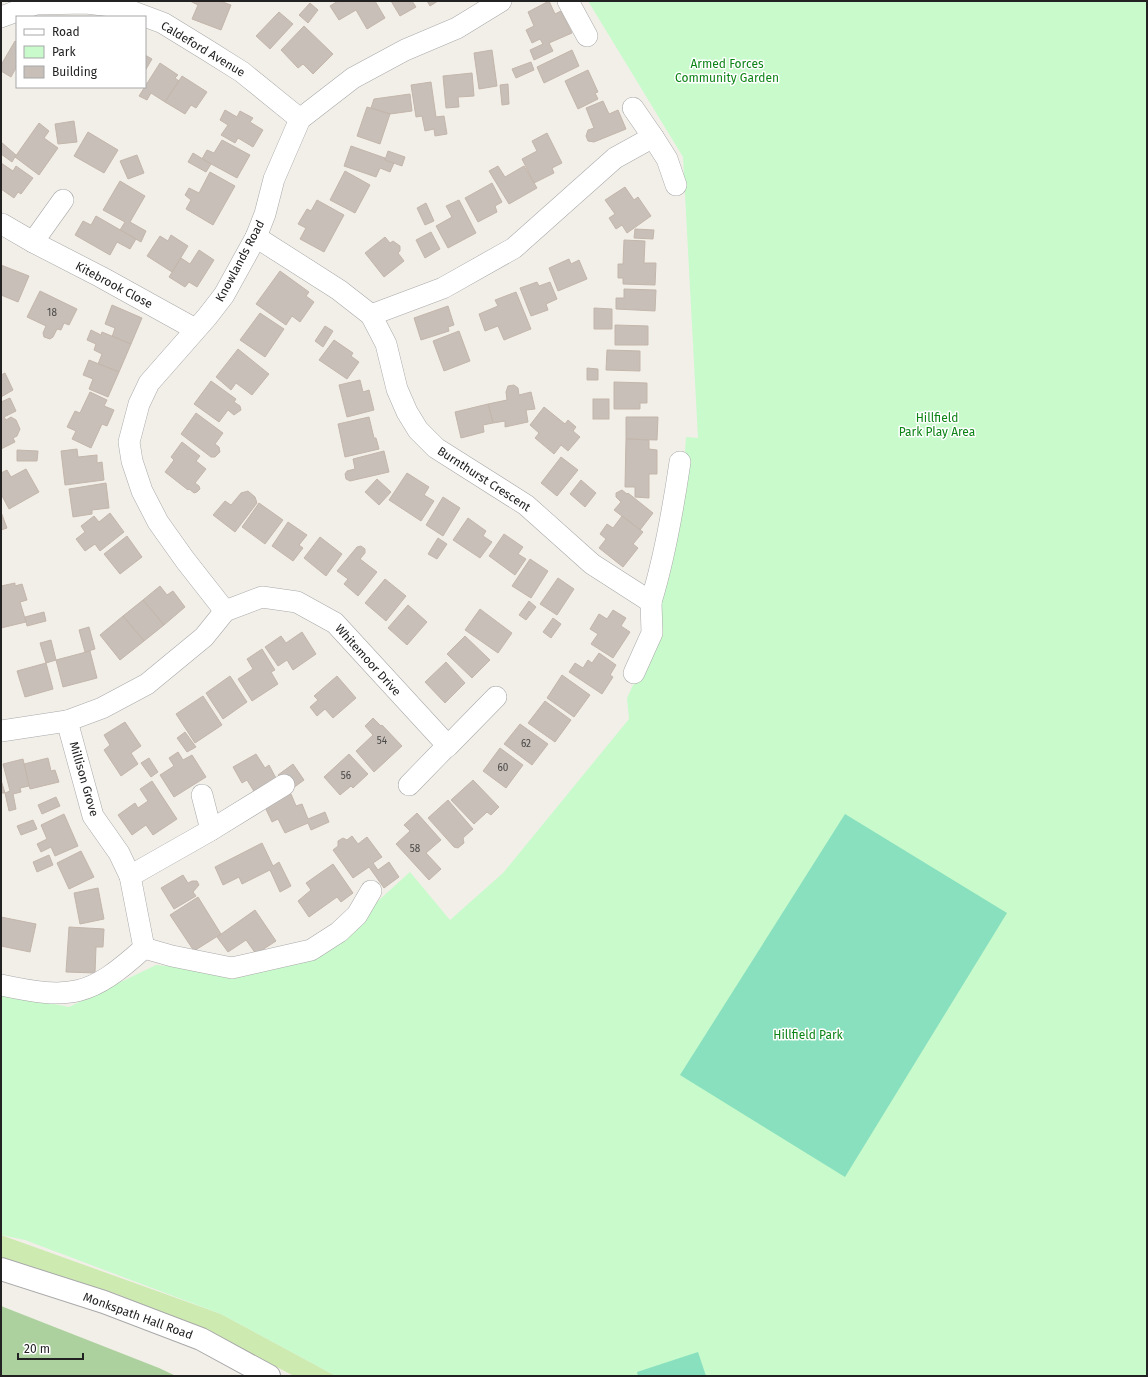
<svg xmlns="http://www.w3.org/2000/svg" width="1148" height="1377" font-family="'Fira Sans',sans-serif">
<rect width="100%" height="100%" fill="#f2efe9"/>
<polygon fill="#cdebb0" points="1,1235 221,1314 336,1376 294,1376 209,1332 117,1294 37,1269 1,1262"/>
<polygon fill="#add19e" points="1,1306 159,1368 176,1376 1,1376"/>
<polygon fill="#c8facc" points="588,1 1147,1 1147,1376 336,1376 221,1314 25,1240 1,1235 1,993 69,1007 156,965 246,973 327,947 410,872 450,920 503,873 629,719 627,698 658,632 659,604 681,504 686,437 698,438 683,157"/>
<g fill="#88e0be">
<polygon points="845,814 1007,913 845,1177 680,1075"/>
<polygon points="698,1352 706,1376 638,1376 637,1372"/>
</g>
<g fill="#c7bfb8" stroke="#c4b6ab">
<polygon points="190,1 220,1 231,5 221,30 192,19 198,5"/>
<polygon points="338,1 375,1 385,18 367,29 356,10 339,20 330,6"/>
<polygon points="391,1 412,1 416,7 400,16"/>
<polygon points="427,1 438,1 430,6"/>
<polygon points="549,1 555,14 561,11 572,33 549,43 553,51 534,60 530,50 543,44 540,39 532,43 526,30 534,26 528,12"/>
<polygon points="310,3 318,10 308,23 299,15"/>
<polygon points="279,12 293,24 270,49 256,36"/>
<polygon points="304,26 333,54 313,74 303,64 298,68 281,50"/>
<polygon points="15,41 17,42 17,66 11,77 1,71 1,65"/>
<polygon points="492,50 497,86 479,89 474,53"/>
<polygon points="572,50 579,66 544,83 537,67"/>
<polygon points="145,55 152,59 145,71"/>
<polygon points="531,62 534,70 516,78 512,69"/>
<polygon points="160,63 178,75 175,78 179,81 165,102 151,93 147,100 139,96"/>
<polygon points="588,70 598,92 595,93 598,99 578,109 565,81"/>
<polygon points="472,73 474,96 458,97 459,107 446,108 443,76"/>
<polygon points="182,76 207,92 196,108 191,105 185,114 165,102"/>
<polygon points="431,82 436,117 444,116 447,134 435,136 434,129 425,131 422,116 416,117 411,85"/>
<polygon points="508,84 509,104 502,105 500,85"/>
<polygon points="410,94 412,111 390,114 371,108 374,99"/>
<polygon points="603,101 609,114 618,110 626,129 594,142 588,141 586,136 588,130 594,128 586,108"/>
<polygon points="367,107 390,114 380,144 357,136"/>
<polygon points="225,110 237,117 240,111 253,118 250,122 263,130 253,147 238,138 235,143 221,135 228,125 220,120"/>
<polygon points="74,121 77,142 58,144 55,124"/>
<polygon points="39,123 49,131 44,138 58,148 39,175 15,157"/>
<polygon points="88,132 118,150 104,173 74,156"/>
<polygon points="547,133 562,163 552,168 554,173 534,183 522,159 537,151 532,141"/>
<polygon points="222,140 250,155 237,178 202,159 207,150 214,153"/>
<polygon points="1,142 16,155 12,162 1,154"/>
<polygon points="351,146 385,158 385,160 394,163 390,172 380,168 376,177 344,166"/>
<polygon points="388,151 405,157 402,166 385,160"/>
<polygon points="193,153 211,164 206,172 188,162"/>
<polygon points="137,155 144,173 128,179 120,161"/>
<polygon points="1,163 13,171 16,166 33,178 21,194 18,192 14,198 1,189"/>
<polygon points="498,166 505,177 524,166 537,188 509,204 489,171"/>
<polygon points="345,171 370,185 355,213 330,200"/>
<polygon points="210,172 235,186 213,225 186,209 191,200 185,195 189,188 199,193"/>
<polygon points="120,181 145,196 130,222 146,231 141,242 120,230 125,222 103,210"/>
<polygon points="492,183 502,202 495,206 497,212 478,222 465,198"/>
<polygon points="625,187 634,200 638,197 651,216 627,233 622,225 616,229 609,218 615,214 605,200"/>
<polygon points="317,200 344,215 324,252 300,239 306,228 298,224 307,209 311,211"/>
<polygon points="459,200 476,233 448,248 436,226 452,217 446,206"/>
<polygon points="426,203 434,221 425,225 417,208"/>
<polygon points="96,216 136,239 130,249 117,242 110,255 75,235 83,221 91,225"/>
<polygon points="635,229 654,230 653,239 634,238"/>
<polygon points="431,232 440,249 425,258 416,240"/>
<polygon points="171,235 188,246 172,272 147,256 160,236 168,241"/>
<polygon points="385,237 390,243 393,241 400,246 400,251 398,253 404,261 384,277 365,253"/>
<polygon points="624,240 645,241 644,263 656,263 655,285 623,284 623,278 618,278 618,264 623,264"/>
<polygon points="199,250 214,260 197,287 189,282 185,287 169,277 181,258 190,264"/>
<polygon points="569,259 571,264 579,260 587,279 558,291 549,268"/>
<polygon points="1,265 29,276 18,302 1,295"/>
<polygon points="280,271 309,292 306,296 314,302 300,322 292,316 286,325 256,304"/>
<polygon points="537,282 539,286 550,282 557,299 546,304 548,310 531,316 520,288"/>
<polygon points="624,289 656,290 655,311 616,309 616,298 624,298"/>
<polygon points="40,291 77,309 69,325 64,323 61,330 57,329 53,337 50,339 44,337 43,333 46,326 27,317"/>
<polygon points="516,292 531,329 504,340 498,326 485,331 479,314 498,306 495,300"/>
<polygon points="112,305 142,318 131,344 112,337 115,328 105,324"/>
<polygon points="448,306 454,325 448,327 449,331 421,340 414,318"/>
<polygon points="594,308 612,309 612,329 594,329"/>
<polygon points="260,313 284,329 265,357 240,340"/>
<polygon points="615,325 648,326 648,345 615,345"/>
<polygon points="325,326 333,331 323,347 315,341"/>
<polygon points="91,330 101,335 102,332 131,344 119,372 98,364 102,354 94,350 96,344 87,340"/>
<polygon points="459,331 470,361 444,371 433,341"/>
<polygon points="334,340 353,353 351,356 359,362 347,379 319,360"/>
<polygon points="238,349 269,374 252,395 236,383 231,390 216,377"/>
<polygon points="607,350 640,351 640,371 606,370"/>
<polygon points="89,360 119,372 108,397 89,389 93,379 83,375"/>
<polygon points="587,368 598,369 598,380 587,380"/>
<polygon points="5,373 13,390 1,397 1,375"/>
<polygon points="360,380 363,392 369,390 374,410 347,417 339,385"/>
<polygon points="211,381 236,399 234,402 240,406 241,410 234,415 228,410 219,422 194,404"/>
<polygon points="614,382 647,383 647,403 640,403 640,409 614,409"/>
<polygon points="514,385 518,388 519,395 531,392 535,409 526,410 528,422 505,427 505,421 493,423 488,404 507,400 506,392 508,386"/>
<polygon points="90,392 107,400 104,406 114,410 107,426 102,424 91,448 72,439 76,431 67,427 75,411 80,413"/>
<polygon points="10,398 16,411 4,417 6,420 11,417 16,420 20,429 17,436 13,438 15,442 1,449 1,402"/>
<rect x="593" y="399" width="16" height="20"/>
<polygon points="488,404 493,423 483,425 484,432 461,438 455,412"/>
<polygon points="544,407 565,424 568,420 576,427 573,431 580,437 568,451 561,445 554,454 535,438 539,433 530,425"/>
<polygon points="196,413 223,433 215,444 219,447 220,452 215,457 211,457 181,434"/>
<polygon points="369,417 374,438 376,438 379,449 345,457 338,424"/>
<polygon points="626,417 658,417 657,440 626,439"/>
<polygon points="626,439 649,440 649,449 657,450 657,474 649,474 649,498 635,497 635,487 625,487"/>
<polygon points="182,442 200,456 196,461 206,469 195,483 199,486 200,489 197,492 194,493 189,489 188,490 165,472 174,460 171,457"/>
<polygon points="77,449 78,457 97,455 97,463 102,462 104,480 65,485 61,451"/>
<polygon points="17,450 38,451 37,461 17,461"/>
<polygon points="384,451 389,472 350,481 346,479 345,474 347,471 355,469 353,459"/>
<polygon points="561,457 578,470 557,496 541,483"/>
<polygon points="26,469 39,492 9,509 1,494 1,473 7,470 11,477"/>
<polygon points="407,473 429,487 424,495 434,501 421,521 389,500"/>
<polygon points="377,479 391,492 379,505 365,492"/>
<polygon points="581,480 596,493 585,507 570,494"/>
<polygon points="106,483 109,508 92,510 92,514 73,517 69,489"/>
<polygon points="622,490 627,494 628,493 653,513 640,530 614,510 621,502 616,497 616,493"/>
<polygon points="248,491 255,497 257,503 235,532 213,515 225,501 231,505 241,493"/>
<polygon points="443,497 460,508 443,536 426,525"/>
<polygon points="259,503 283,520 265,544 242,527"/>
<polygon points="1,512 7,528 1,530"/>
<polygon points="110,513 124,532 100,551 95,544 85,551 76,539 85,532 81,526 94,516 99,522"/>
<polygon points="622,516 643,532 633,544 638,548 623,567 599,548 606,539 600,534 607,524 613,528"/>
<polygon points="468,518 486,531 483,536 492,542 480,558 453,540"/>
<polygon points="288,522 307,535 299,545 303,548 293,561 272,546"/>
<polygon points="504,534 523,547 518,554 526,559 515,575 489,556"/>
<polygon points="127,536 142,557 120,574 104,554"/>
<polygon points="320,537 342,554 326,576 304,558"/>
<polygon points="438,538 447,544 437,559 428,554"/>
<polygon points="361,546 365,549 365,553 360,559 377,572 358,596 344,584 348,579 337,571 357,547"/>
<polygon points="530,559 548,571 531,598 512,586"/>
<polygon points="558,578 574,589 557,615 540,604"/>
<polygon points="385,579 406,596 386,621 365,603"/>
<polygon points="15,583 15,586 22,584 27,600 20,602 26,622 1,628 1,586"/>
<polygon points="160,586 167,595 173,591 185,607 164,625 143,600"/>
<polygon points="143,600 164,625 144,641 123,616"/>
<polygon points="529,601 536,607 526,620 519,615"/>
<polygon points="408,605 427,622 407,645 388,628"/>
<polygon points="480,609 512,633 498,653 465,630"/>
<polygon points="613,610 626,618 621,626 630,632 613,658 591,644 598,634 590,629 599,614 607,619"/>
<polygon points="44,612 46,621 27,626 25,617"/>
<polygon points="123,616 144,641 120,660 100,635"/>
<polygon points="553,618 561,624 551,638 543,632"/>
<polygon points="89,627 95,649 85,652 79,630"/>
<polygon points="302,632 316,654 293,670 287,660 278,666 265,647 281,636 286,643"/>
<polygon points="465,636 490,660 472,678 447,654"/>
<polygon points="51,640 56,660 46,663 40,643"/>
<polygon points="262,649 275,670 271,672 278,684 252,701 238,679 253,669 247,659"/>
<polygon points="90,651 97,678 63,687 56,660"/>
<polygon points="599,653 616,665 610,675 613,677 602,694 569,672 575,663 583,668 588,660 592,663"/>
<polygon points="446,662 465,683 445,703 425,682"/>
<polygon points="46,663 53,689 25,697 17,671"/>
<polygon points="562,675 590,695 574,717 547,698"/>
<polygon points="230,676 247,702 223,719 206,693"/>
<polygon points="337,676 356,698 333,718 325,709 317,716 310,707 318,700 314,696"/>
<polygon points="203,696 222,725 195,743 176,714"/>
<polygon points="545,701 571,720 555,742 528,723"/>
<polygon points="373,718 381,726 382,725 402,746 374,772 356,751 373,735 365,726"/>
<polygon points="125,722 141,746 131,753 138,764 121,776 104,750 110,745 104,735"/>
<polygon points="520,724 548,744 532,765 504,744"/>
<polygon points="185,732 196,747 187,752 177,738"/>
<polygon points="500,748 523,765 506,788 483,771"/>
<polygon points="178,752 183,760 192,755 206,777 174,797 160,775 174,766 169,758"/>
<polygon points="256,754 265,768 269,765 277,780 255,793 247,780 242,783 233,767"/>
<polygon points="349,754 368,774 353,788 351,786 340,795 324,777"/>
<polygon points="48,758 51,771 55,770 59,782 30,789 24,764"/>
<polygon points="149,758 158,772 151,777 141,763"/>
<polygon points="23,759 29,786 20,788 21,792 13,794 16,809 9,811 5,793 10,791 3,764"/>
<polygon points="293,764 304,780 289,791 278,775"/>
<polygon points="1,780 5,793 1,793"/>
<polygon points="473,780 499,807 491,815 487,812 474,824 451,800"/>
<polygon points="152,781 177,819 153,835 146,825 132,835 118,815 135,803 138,808 148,801 140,789"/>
<polygon points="291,794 296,806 302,804 308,819 325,812 329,822 311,830 308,823 285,833 278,819 272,822 264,805"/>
<polygon points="56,797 60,806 42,814 38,805"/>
<polygon points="448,800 473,829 463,838 464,843 458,848 454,847 428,818"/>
<polygon points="417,813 441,840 426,853 441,869 429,880 396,844 410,831 404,825"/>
<polygon points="64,814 78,846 55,856 51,847 41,852 37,844 47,839 41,825"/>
<polygon points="33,820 37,829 21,835 17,826"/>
<polygon points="352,836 358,844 367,837 382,857 373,863 378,870 389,862 399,877 384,888 369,867 353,878 333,850 338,846 338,841 343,838 347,840"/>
<polygon points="262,843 273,866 279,862 291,886 280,892 270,870 242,884 239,877 223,885 215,867"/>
<polygon points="81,851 94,877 69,889 57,863"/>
<polygon points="49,855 53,865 37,872 33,862"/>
<polygon points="333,864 353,893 341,902 337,897 309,917 298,901 311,890 306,883"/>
<polygon points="183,875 188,883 192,881 197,881 199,885 193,892 196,896 174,909 161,888"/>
<polygon points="98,888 104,919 80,924 74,893"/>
<polygon points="198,897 221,934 194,951 170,915"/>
<polygon points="255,910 276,941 256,954 246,940 228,952 217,937"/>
<polygon points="1,917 36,924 30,952 1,946"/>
<polygon points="69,927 104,929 103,947 96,947 95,973 66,972"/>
</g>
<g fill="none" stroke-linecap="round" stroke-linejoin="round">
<defs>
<g id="minor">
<polyline points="568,1 587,36"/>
<polyline points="1,17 36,4 86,3 120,7 163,23 207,50 242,72 300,119"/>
<polyline points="633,108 653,137"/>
<polyline points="63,200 33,242 101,277 195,329"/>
<polyline points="2,224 33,242"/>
<path d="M 256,237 L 339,290 L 371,315 L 386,344 L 397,389 L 407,412 L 418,430 L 436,448 L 526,505 L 592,564 L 651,602 C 665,556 673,510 680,462"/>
<polyline points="371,315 443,288 514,248 615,158 653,137 667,159 676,185"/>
<polyline points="225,611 185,560 158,522 142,491 132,461 129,442 139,404 149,383 207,317 224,295 256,237 265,214 274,179 300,119 353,78 405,50 457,28 501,1"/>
<polyline points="634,673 652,633 651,602"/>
<polyline points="1,731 67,721 102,708 147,684 204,637 225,611 262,597 297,602 335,623 448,746 496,697"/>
<polyline points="409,785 444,749 448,746"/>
<polyline points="202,795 211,830"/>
<polyline points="130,876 211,830 284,785"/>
<polyline points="144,948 172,956 232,968 311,950 339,932 357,915 371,891"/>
<path d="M 1,985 C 71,1000 90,997 144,948 L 130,876 L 119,853 L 93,816 L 67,721"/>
</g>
<polyline id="tertiary" points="1,1269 104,1302 201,1339 269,1376"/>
</defs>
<use href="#minor" stroke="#a9a9a9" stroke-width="22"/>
<use href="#tertiary" stroke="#a9a9a9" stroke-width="24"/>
<use href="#minor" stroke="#fff" stroke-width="21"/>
<use href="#tertiary" stroke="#fff" stroke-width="22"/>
</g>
<g text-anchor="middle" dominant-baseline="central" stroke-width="3" stroke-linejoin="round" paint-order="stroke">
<g font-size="10" fill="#4b4948">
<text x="52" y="313">18</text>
<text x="382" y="741">54</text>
<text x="526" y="744">62</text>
<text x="503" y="768">60</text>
<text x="346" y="776">56</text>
<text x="415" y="849">58</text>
</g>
<g font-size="12" fill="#222" stroke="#fff">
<text transform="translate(203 49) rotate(31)">Caldeford Avenue</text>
<text transform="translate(240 261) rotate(-62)">Knowlands Road</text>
<text transform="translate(114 285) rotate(28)">Kitebrook Close</text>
<text transform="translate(484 479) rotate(33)">Burnthurst Crescent</text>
<text transform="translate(368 660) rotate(48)">Whitemoor Drive</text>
<text transform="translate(84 779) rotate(74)">Millison Grove</text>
<text transform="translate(138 1316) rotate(20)">Monkspath Hall Road</text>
</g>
<g font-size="12" fill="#0c8416" stroke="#fff">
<text x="727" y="64">Armed Forces<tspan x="727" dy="14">Community Garden</tspan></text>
<text x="937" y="418">Hillfield<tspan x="937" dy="14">Park Play Area</tspan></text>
<text x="808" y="1035">Hillfield Park</text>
</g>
</g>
<rect width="1148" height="1377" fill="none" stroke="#222222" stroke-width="4"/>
<rect x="16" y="16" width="130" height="72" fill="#ffffff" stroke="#a7a7a7"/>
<rect x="24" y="29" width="20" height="6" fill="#ffffff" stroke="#a7a7a7"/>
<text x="52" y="36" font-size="12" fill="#222222">Road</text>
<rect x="24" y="46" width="20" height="12" fill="#c8facc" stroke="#a7a7a7"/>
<text x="52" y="56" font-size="12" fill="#222222">Park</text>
<rect x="24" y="66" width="20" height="12" fill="#c7bfb8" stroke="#a7a7a7"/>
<text x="52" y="76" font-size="12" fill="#222222">Building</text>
<path d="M18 1353v6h65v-6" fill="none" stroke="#222222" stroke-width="2"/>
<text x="24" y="1353" font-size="12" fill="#222222" stroke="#ffffff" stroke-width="3" paint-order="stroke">20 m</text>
</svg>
